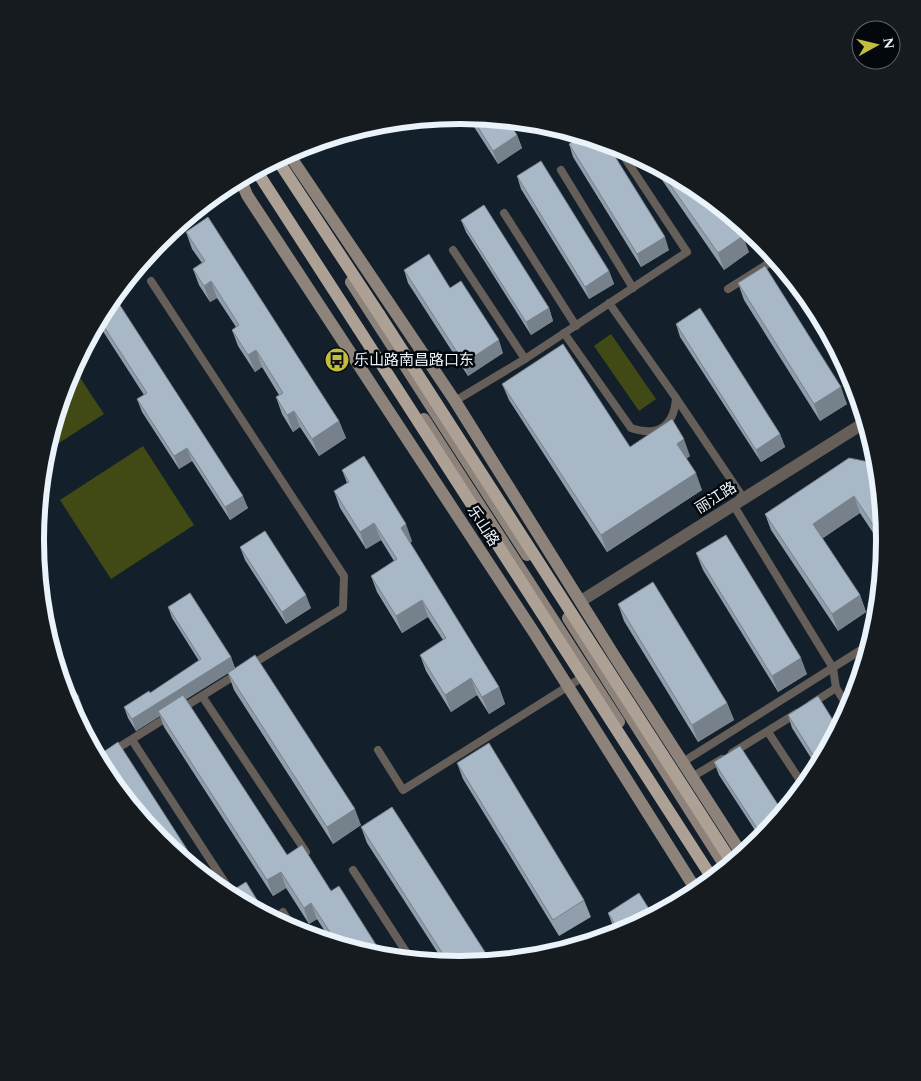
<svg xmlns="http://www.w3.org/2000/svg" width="921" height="1081" font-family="Spectral,'Noto Sans SC',serif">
<rect width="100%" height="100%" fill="#131f2a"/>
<g fill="#414a15">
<polygon points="611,334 656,399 639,411 594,346"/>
<polygon points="73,367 104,414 45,452 68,377"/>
<polygon points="143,446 194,525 111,579 60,500"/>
</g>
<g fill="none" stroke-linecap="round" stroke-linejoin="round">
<g stroke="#655e59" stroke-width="8">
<polyline points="561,170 633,288"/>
<polyline points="504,213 576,326"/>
<polyline points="453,250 525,359"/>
<polyline points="151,281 344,576 343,608 251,665"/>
<polyline points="728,289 777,258"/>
<polyline points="804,291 826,326"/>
<path d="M 564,333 L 631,428 C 657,437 674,427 676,398 L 609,303"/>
<polyline points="676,398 744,499"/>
<polyline points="455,401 525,359 687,252 617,146"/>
<polyline points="734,506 833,668 836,688 850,710"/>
<polyline points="202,696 306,852"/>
<polyline points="811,704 836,688"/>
<polyline points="181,709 237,674"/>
<polyline points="768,732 805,788"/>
<polyline points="132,740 235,898"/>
<polyline points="378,750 403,790 586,675"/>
<polyline points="113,751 169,716"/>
<polyline points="732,753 797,713"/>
<polyline points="683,762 872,643"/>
<polyline points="692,777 722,759"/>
<polyline points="353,870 412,961"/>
<polyline points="283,912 296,933"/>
</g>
<polyline stroke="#655e59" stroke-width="12" points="581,601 867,421"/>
<g stroke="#8e837a" stroke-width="12">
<polyline points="288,153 455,401 615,657 743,856"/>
<polyline points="240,178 247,195 535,634 698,893"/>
<polyline points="351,282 527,555"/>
<polyline points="424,419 619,722"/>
<polyline points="568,618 727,869"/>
</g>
<g stroke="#ada094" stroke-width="12">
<polyline points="277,159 379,314"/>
<polyline points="256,170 358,328"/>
</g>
<g stroke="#ada094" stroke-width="12">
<polyline points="379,314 733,864"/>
<polyline points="358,328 714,881"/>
</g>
</g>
<g fill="#919eab">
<polygon points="467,116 507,120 517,135 522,148 498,164"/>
<polygon points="569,144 669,250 641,267 573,157"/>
<polygon points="649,161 697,187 749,252 724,270"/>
<polygon points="517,176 609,271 614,284 589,299 521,189"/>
<polygon points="461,220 549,308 553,321 531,335 466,232"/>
<polygon points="186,232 339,421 346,438 319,456 300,427 293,432 282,414 276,397 279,395 262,367 255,372 238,346 232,330 236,327 217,298 210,302 199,285 193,269 202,263 192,249"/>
<polygon points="404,270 450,288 503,353 468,376 408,283"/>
<polygon points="738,283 847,404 820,421 744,300"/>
<polygon points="107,304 248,508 230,520 192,461 179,469 142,412 137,399 144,395 97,322"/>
<polygon points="676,324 780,434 785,447 761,462 680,337"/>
<polygon points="502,384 630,447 690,456 686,459 702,490 607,552 509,400"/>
<polygon points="342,470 412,541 410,543 499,687 505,704 489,714 477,695 451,712 426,671 420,655 443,640 428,617 402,633 377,592 371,576 394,561 381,540 366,549 340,508 334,491 347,483"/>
<polygon points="879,472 886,541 885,551 860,513 822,538 860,595 866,612 838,631 771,530 765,514"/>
<polygon points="240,547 311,608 286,624 245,560"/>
<polygon points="696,553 807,674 778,692 703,570"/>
<polygon points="618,604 727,703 734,720 698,742 624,621"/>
<polygon points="168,607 231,657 235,668 361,825 333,844 234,690 228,673 186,699 287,855 331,891 377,958 333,944 317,919 309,924 286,888 273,896 164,727 160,716 136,731 128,718 124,707 150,693 199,661 172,618"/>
<polygon points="788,715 839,730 818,769 792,728"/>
<polygon points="96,757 159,841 107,777"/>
<polygon points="714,762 784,814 762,841 719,775"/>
<polygon points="457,763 584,900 591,917 559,936 463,779"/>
<polygon points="361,827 460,966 445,964 367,843"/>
<polygon points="608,913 623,934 617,935 614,929"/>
</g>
<g fill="#76818b">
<polygon points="517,135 522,148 498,164 493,151"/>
<polygon points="743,236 749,252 724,270 718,253"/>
<polygon points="665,237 669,250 641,267 637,254"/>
<polygon points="609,271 614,284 589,299 585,287"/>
<polygon points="211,281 217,298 210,302 204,286"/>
<polygon points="549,308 553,321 531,335 526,322"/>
<polygon points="499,340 503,353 468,376 464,363"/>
<polygon points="256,350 262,367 255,372 248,355"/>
<polygon points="841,387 847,404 820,421 814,404"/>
<polygon points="294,411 300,427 293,432 287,415"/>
<polygon points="339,421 346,438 319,456 312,439"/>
<polygon points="780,434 785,447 761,462 756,450"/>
<polygon points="684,439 690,456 683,461 677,444"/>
<polygon points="187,448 192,461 179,469 174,456"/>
<polygon points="696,473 702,490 607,552 601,535"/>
<polygon points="243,496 248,508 230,520 225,507"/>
<polygon points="854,496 860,513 819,541 813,524"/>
<polygon points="374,523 381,540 366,549 360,532"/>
<polygon points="406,524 412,541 407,544 401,528"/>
<polygon points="306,595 311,608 286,624 282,612"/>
<polygon points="860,595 866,612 838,631 832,614"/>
<polygon points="422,600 428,617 402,633 396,616"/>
<polygon points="231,657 235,669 161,715 158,711 160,716 136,731 132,719"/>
<polygon points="801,658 807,674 778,692 772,676"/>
<polygon points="471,678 477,695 451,712 445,695"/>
<polygon points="499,687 505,704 489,714 482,697"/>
<polygon points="79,697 85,714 78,719 72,702"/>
<polygon points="727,703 734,720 698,742 692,725"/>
<polygon points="84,721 90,738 87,740 79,725"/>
<polygon points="355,809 361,825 333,844 327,827"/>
<polygon points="281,872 286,888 273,896 267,880"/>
<polygon points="311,903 317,919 309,924 304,908"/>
</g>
<g fill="#a9b8c7" stroke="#76818b">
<polygon points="471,116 507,120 517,135 493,151"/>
<polygon points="583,135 606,142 665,237 637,254 569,144"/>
<polygon points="541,161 609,271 585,287 517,176"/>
<polygon points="657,166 697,187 727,211 743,236 718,253"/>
<polygon points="484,205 549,308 526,322 461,220"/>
<polygon points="208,217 339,421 312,439 294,411 287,415 276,397 283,393 256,350 248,355 232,330 239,325 211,281 204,286 193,269 205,261 186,232"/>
<polygon points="429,254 450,288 461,281 499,340 464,363 404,270"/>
<polygon points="765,266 841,387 814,404 738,283"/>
<polygon points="114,296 243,496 225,507 187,448 174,456 137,399 147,393 99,319 107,304"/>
<polygon points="700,308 780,434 756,450 676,324"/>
<polygon points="563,344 630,447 672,419 684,439 677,444 696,473 601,535 502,384"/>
<polygon points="364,456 406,524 401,528 499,687 482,697 471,678 445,695 420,655 446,638 422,600 396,616 371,576 397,559 374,523 360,532 334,491 349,482 342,470"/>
<polygon points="849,458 874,463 879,472 886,541 886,545 854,496 813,524 860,595 832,614 765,514"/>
<polygon points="265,531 306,595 282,612 240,547"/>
<polygon points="726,535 801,658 772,676 696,553"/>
<polygon points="653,582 727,703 692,725 618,604"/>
<polygon points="190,593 231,657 132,719 124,707 149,691 150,693 201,659 168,607"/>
<polygon points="255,655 355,809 327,827 228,673"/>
<polygon points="68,680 79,697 72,702 84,721 79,725 67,703 62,684"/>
<polygon points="183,695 287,855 302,845 331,891 339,886 385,959 377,958 339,946 311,903 304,908 281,872 267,880 158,711"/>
<polygon points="818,696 839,730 820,766 788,715"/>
<polygon points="118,742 206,879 159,841 115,787 96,757"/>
<polygon points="489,743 584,900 553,920 457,763"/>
<polygon points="740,746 784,814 764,839 714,762"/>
<polygon points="392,807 492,963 460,966 450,965 361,827"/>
<polygon points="246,882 268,918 225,895"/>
<polygon points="639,893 654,917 621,934 608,913"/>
</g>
<defs>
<symbol id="bus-disc" viewBox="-11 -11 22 22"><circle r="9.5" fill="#c2bd3f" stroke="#04080d"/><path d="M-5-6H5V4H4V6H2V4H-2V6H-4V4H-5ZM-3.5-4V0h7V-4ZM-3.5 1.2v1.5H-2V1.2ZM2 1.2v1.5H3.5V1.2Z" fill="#111"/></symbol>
</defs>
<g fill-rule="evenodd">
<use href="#bus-disc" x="323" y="346" width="28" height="28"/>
</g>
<g text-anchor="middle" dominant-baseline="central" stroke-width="5" stroke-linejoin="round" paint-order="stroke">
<g font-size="15" fill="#eaf2fa" stroke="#04080d" text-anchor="start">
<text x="354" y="360">乐山路南昌路口东</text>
</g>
<g font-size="15" fill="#eaf2fa" stroke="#04080d">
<text transform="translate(716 498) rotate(-32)">丽江路</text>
<text transform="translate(483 526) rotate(57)">乐山路</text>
</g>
</g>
<path d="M0 0H921V1081H0ZM44 540a416 416 0 1 1 832 0a416 416 0 1 1-832 0Z" fill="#161b20" fill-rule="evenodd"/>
<path fill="none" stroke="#eaf2fa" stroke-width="6" d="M44 540a416 416 0 1 1 832 0a416 416 0 1 1-832 0Z"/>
<g transform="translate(876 45) rotate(82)"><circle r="24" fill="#04080d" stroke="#60666c"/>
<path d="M0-4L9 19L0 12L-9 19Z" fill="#c2bd3f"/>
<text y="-8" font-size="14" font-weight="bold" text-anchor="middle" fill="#eaf2fa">N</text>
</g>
</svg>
